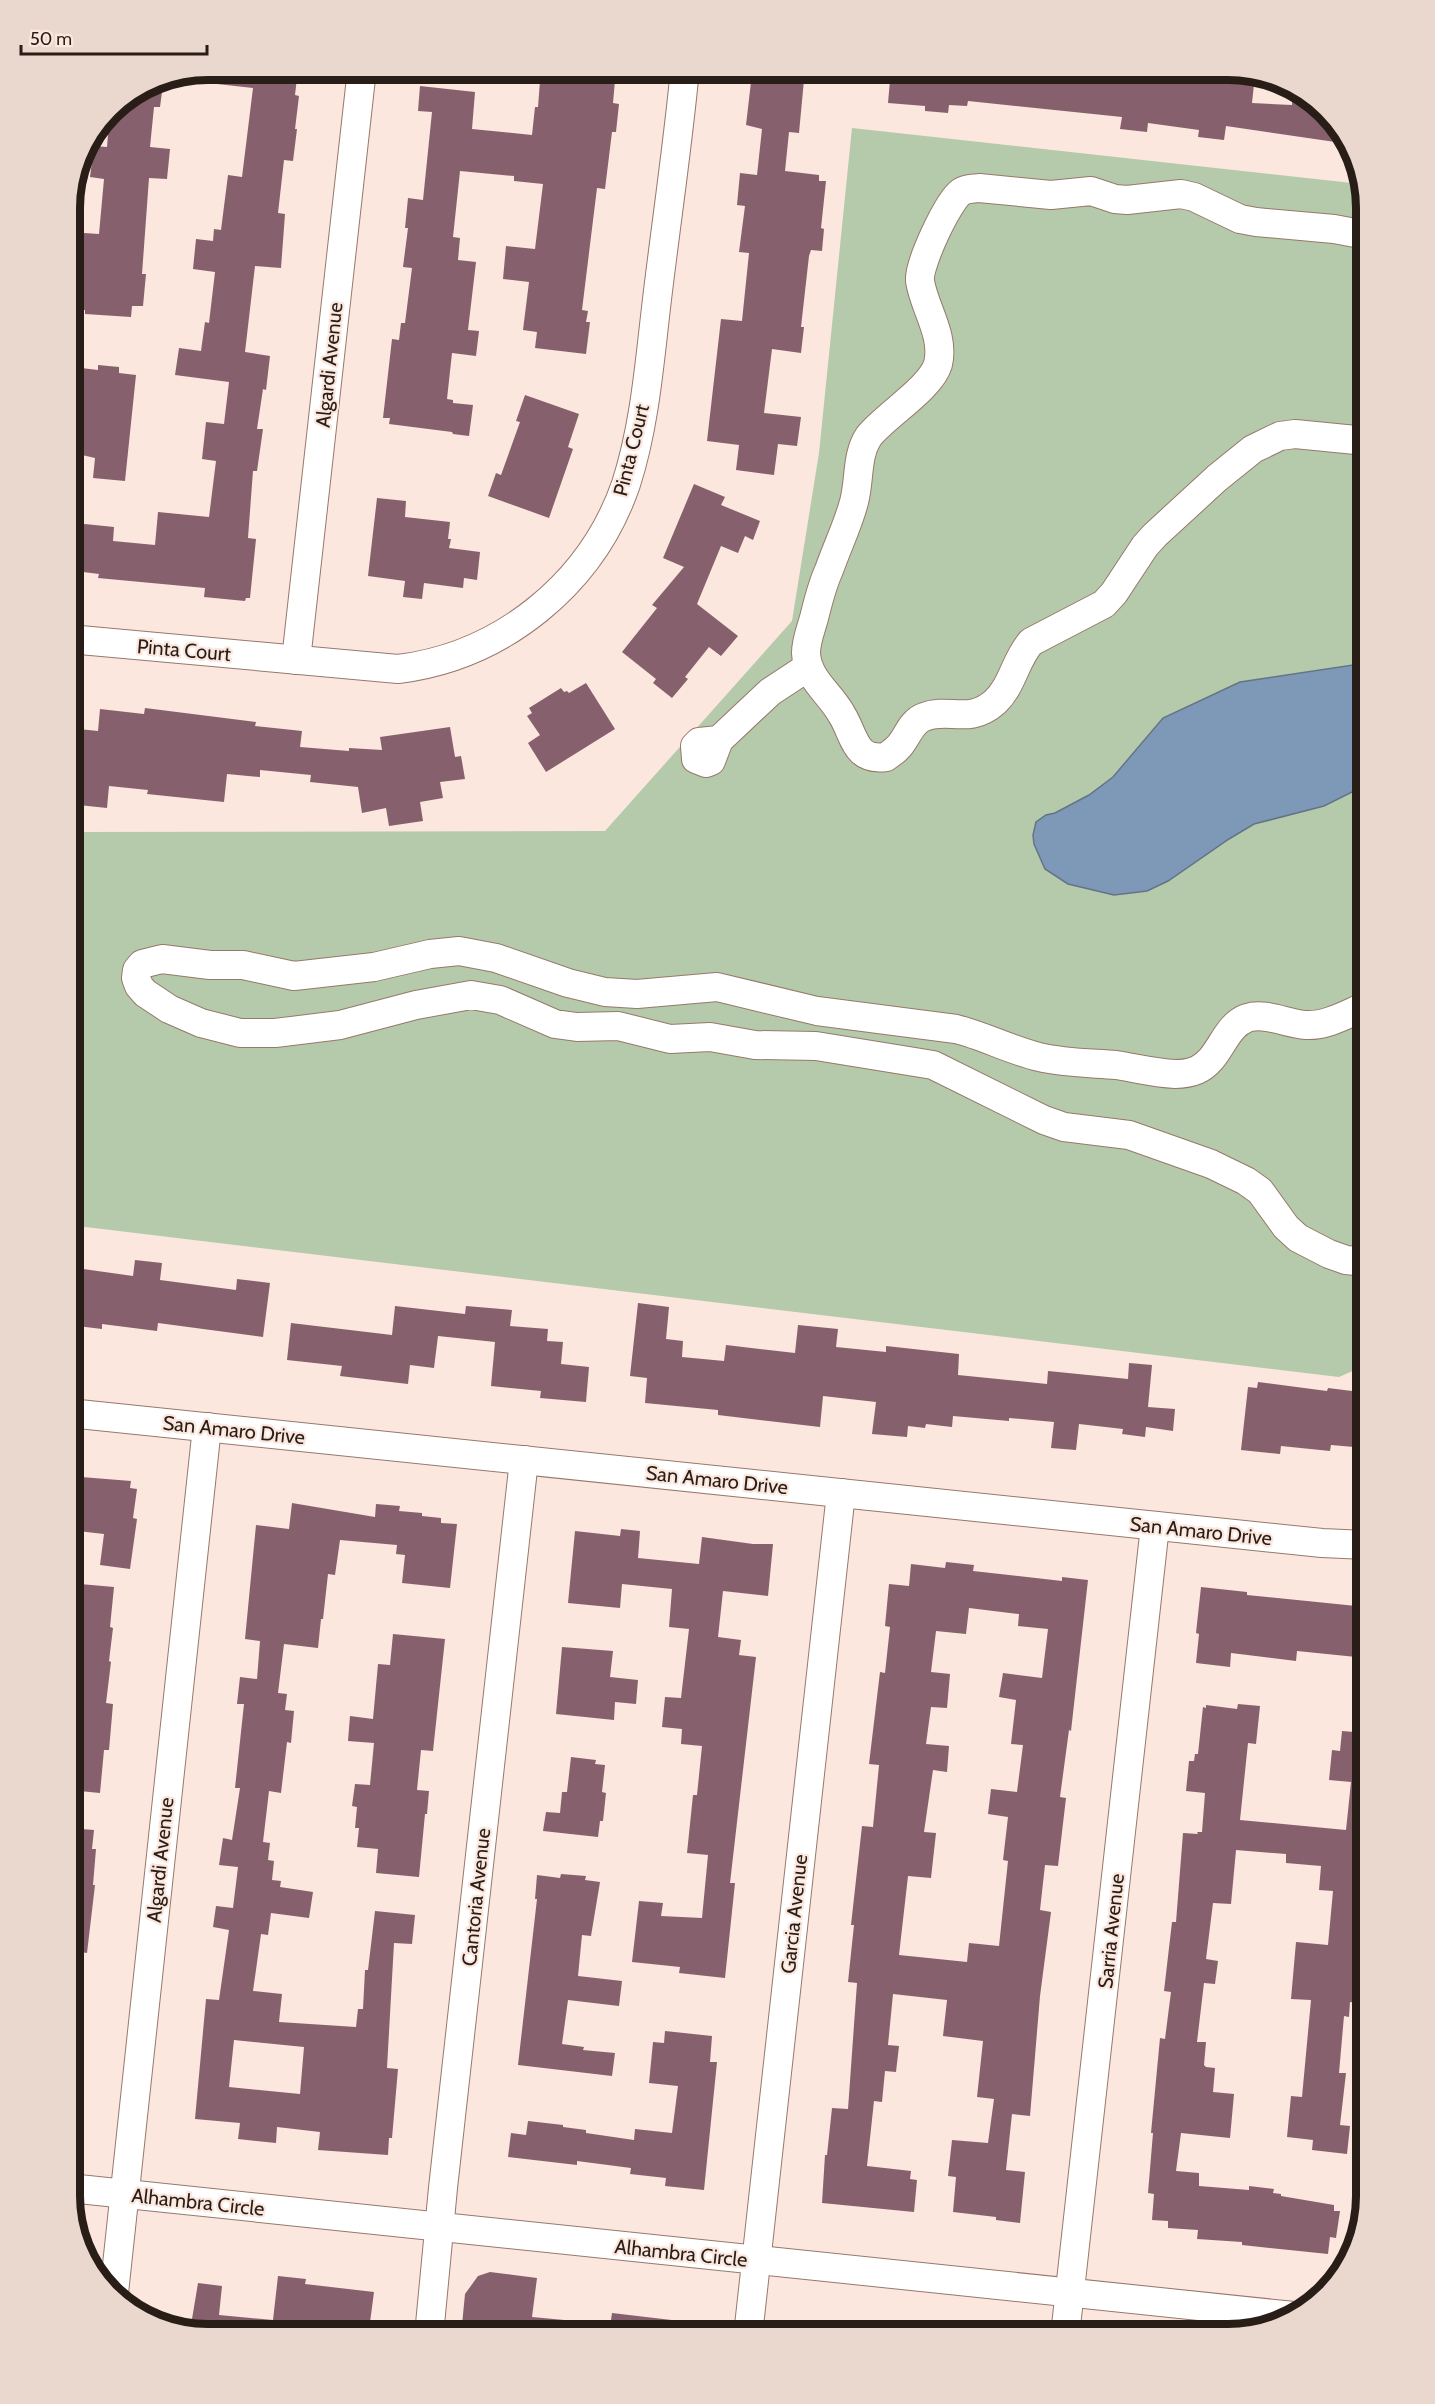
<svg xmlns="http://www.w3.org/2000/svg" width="1435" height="2404" font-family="Cabin,sans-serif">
<rect width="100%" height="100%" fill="#fbe7dd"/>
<polygon fill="#b5c9ab" points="852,128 1361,184 1366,207 1366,1365 1339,1377 69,1225 69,832 605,831 792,621 819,453"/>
<polygon fill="#7e99b7" stroke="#647487" stroke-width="1.5" points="1366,663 1366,785 1324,806 1254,824 1229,839 1168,881 1147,891 1114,895 1068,884 1045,869 1034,844 1033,835 1036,822 1046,815 1055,813 1089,795 1113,777 1163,718 1240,682"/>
<g fill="#87606d" fill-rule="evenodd">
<polygon points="207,69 298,69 295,95 299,96 295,129 297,129 293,161 284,160 278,213 285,214 281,268 255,266 245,352 270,356 266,390 263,389 257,429 263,429 257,471 253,471 248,538 256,539 250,598 246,598 245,601 204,597 205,588 98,578 99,574 75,571 76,566 72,566 72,562 69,562 69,529 74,529 75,523 114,527 113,541 155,545 158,512 209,517 216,461 202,459 206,422 224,424 229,382 175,375 179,348 201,351 205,322 209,323 215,272 193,269 196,239 213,241 214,229 221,230 228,175 242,177 253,88 199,82 200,70"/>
<polygon points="550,69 616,69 613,103 619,104 616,132 612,132 605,189 597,188 582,310 588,311 586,322 590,322 586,354 535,348 537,332 523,330 529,282 503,279 506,246 535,249 543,184 514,181 514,176 460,171 453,237 460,238 458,260 476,262 468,330 479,331 476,356 452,353 447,399 453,400 453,403 473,405 469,436 453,434 452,432 389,424 390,418 383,418 392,339 399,340 401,323 405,323 412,268 403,267 408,228 405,228 408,198 423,200 432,112 418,111 420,86 475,92 472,129 532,135 535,107 538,107 540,81 549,81"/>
<polygon points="758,69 805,69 799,133 789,132 785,171 819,175 819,181 826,181 821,228 824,229 822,251 811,250 809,256 801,327 804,327 801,353 772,349 764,413 801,417 797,446 778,444 774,475 736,470 739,445 707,441 721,319 742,321 749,253 739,252 745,206 737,205 740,173 757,175 762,129 746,125 751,82 756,83"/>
<polygon points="891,69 1124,69 1149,72 1149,69 1237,69 1255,75 1252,103 1292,105 1293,89 1305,92 1349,144 1226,126 1224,140 1198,137 1199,130 1148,123 1147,132 1120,129 1122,117 968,101 967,106 949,105 948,113 925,111 925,106 888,103"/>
<polygon points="164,77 160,107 154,107 150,147 170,149 167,179 149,178 142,274 146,274 143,306 132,306 131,317 85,314 85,310 80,310 81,287 79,286 84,233 99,234 104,179 90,177 94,146 107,147 110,109 155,79"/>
<polygon points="98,365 119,367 119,373 136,375 125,481 93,478 95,458 69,452 69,386 73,367 98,370"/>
<polygon points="525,395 579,414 568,447 573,449 549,518 488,496 496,473 501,475 520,422 516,421"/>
<polygon points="694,484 725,497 721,505 760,521 753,540 745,536 738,553 721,546 697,604 738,636 721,656 709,647 685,677 688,679 672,698 653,683 656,679 622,652 657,608 652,605 684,567 663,558"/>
<polygon points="377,498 406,501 405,517 450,522 448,539 451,539 449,548 480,552 477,580 464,578 463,588 424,583 422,599 403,597 405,581 368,576"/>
<polygon points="586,683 615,729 546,772 528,743 540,735 527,716 532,713 529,708 561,688 564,692 567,691 569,693"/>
<polygon points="145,708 256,722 255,726 302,731 300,747 349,751 349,748 382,750 380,737 450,727 455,757 461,756 465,779 440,782 443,798 420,802 423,821 389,826 386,808 362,813 358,787 310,782 311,775 260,770 260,777 227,774 224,802 147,794 148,790 109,786 107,808 69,804 69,728 98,731 100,709 144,714"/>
<polygon points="135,1260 162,1263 160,1280 236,1290 237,1279 270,1283 263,1337 158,1323 157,1331 102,1324 102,1329 69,1325 69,1267 133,1276"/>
<polygon points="638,1303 669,1307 666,1339 683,1341 682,1357 724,1361 726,1345 795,1353 798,1325 838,1329 836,1347 886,1352 886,1346 959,1354 958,1375 1047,1384 1048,1371 1128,1379 1129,1363 1152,1365 1148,1407 1175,1409 1173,1431 1146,1427 1145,1437 1122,1434 1123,1429 1079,1424 1076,1450 1051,1448 1054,1422 1009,1418 1009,1421 953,1416 952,1427 926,1424 925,1428 908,1426 907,1437 872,1434 876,1402 823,1396 820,1427 718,1415 718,1410 645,1403 647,1378 630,1376"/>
<polygon points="395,1306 465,1314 466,1306 512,1310 510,1326 548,1329 547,1341 563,1342 561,1364 589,1367 586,1402 540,1398 541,1391 491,1386 495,1342 438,1336 434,1368 410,1365 408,1384 340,1376 342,1366 287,1360 291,1323 392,1335"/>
<polygon points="1258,1382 1327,1391 1328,1388 1360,1392 1354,1447 1331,1445 1330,1451 1281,1446 1280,1454 1241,1450 1248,1387 1257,1388"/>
<polygon points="69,1476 131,1481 130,1488 137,1489 133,1518 137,1519 130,1569 100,1565 104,1534 69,1530"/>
<path d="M 292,1503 L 375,1517 L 376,1504 L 400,1506 L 399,1511 L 422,1513 L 422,1516 L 441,1518 L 441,1523 L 457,1524 L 450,1588 L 402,1583 L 405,1555 L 396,1554 L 397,1545 L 340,1540 L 335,1575 L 328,1574 L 323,1619 L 321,1619 L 318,1648 L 284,1644 L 278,1693 L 287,1694 L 285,1710 L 294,1711 L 291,1743 L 287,1742 L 281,1793 L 269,1791 L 263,1842 L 270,1843 L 268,1860 L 274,1861 L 272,1880 L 281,1881 L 280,1887 L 313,1892 L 309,1918 L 271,1913 L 268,1935 L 261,1934 L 253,1991 L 282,1994 L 279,2022 L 356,2027 L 358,2009 L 363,2009 L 365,1970 L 368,1970 L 375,1911 L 415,1915 L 412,1944 L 394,1943 L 387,2068 L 398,2069 L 392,2138 L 389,2138 L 388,2155 L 318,2150 L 320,2132 L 277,2127 L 276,2143 L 238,2139 L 240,2123 L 195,2119 L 206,1999 L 219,2000 L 229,1930 L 213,1927 L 216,1906 L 233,1908 L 238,1867 L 219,1865 L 223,1838 L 232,1840 L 240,1788 L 235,1788 L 244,1704 L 237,1704 L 240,1677 L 257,1679 L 260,1641 L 245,1639 L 256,1525 L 289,1529 ZM 234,2040 L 304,2047 L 300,2094 L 229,2087 Z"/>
<polygon points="621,1529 640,1531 638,1558 699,1564 702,1537 753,1544 773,1544 768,1596 723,1591 718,1637 741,1640 739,1655 756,1657 730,1883 735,1883 725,1978 679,1973 680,1967 632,1962 639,1901 663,1903 661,1916 702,1918 708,1855 687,1853 693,1795 697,1795 702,1746 681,1744 682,1729 662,1727 665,1697 681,1698 689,1629 669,1627 672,1589 622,1584 620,1608 568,1603 575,1531 620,1536"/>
<path d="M 946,1562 L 974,1565 L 973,1571 L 1062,1581 L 1062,1577 L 1088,1580 L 1071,1731 L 1069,1730 L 1060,1797 L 1066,1798 L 1058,1866 L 1045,1865 L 1040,1910 L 1051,1912 L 1040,1996 L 1030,2116 L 1012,2114 L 1006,2170 L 1025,2172 L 1020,2223 L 996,2220 L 996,2217 L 953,2212 L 956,2177 L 948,2176 L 952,2140 L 988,2143 L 994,2099 L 977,2097 L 983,2041 L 943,2036 L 947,2000 L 893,1994 L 888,2045 L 899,2046 L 896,2072 L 885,2071 L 882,2102 L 874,2101 L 867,2166 L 911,2171 L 910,2179 L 917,2180 L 914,2212 L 822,2203 L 825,2155 L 827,2155 L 832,2108 L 848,2109 L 857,1983 L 848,1982 L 854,1925 L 851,1925 L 862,1826 L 873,1827 L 879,1765 L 869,1764 L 880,1672 L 885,1673 L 890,1627 L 885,1626 L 889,1584 L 909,1586 L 911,1564 L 945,1568 ZM 969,1608 L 1019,1614 L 1018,1626 L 1048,1629 L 1042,1678 L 1003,1673 L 999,1697 L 1016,1700 L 1011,1744 L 1023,1745 L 1017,1792 L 991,1789 L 988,1814 L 1008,1817 L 1003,1860 L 1008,1861 L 999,1946 L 969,1943 L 967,1962 L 899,1955 L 908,1876 L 931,1878 L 936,1833 L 924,1832 L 933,1770 L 947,1772 L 949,1746 L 926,1744 L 931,1707 L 947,1708 L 950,1674 L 931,1672 L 936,1631 L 966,1634 Z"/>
<polygon points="80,1584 114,1587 110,1627 113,1628 109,1661 111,1662 106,1703 113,1704 109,1750 104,1750 100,1793 69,1790 69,1767 82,1646 69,1645 69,1624 75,1625"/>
<polygon points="1201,1587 1247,1592 1247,1595 1366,1607 1366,1658 1297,1651 1296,1661 1231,1653 1230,1667 1196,1663 1199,1634 1196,1633"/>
<polygon points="393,1634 445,1639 433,1751 421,1750 417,1790 429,1791 427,1814 425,1814 419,1877 376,1873 378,1849 357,1847 359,1828 355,1828 357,1807 352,1806 355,1784 370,1785 374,1743 348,1741 350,1716 373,1719 378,1664 390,1665"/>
<polygon points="562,1647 613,1651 610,1677 638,1680 636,1704 615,1702 614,1720 556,1714"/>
<polygon points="1238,1704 1260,1706 1256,1744 1248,1743 1240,1820 1346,1830 1351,1782 1329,1780 1332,1750 1340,1751 1342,1731 1366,1733 1366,1895 1363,1895 1361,1921 1358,1921 1354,1962 1366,1963 1366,1970 1363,2004 1350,2002 1349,2017 1344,2016 1339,2073 1346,2073 1340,2125 1350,2126 1347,2154 1312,2150 1313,2140 1287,2137 1291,2096 1302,2097 1311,2000 1291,1999 1296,1942 1328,1945 1333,1891 1319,1890 1321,1866 1286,1863 1286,1854 1236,1850 1231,1904 1213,1903 1206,1959 1218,1961 1215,1984 1204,1983 1197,2042 1206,2042 1204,2065 1206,2067 1215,2068 1213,2092 1234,2094 1230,2138 1181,2133 1176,2171 1199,2173 1199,2186 1249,2190 1249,2186 1274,2189 1273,2193 1281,2194 1281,2196 1334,2205 1334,2211 1340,2211 1336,2238 1330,2237 1328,2254 1242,2245 1242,2242 1197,2239 1198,2230 1168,2228 1168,2221 1152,2220 1154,2194 1148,2193 1153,2133 1151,2133 1160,2038 1165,2039 1171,1992 1164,1991 1172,1922 1176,1922 1183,1833 1198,1834 1197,1832 1202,1832 1205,1793 1186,1791 1189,1761 1194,1761 1195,1754 1198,1754 1203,1707 1206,1708 1206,1705 1237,1709"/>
<polygon points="571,1757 596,1760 595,1764 605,1765 602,1792 606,1793 603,1821 600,1821 598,1837 543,1831 546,1812 560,1813 562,1792 567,1792"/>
<polygon points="69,1828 94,1830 92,1849 96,1849 93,1885 95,1885 87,1953 69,1950"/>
<polygon points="561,1874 586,1876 585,1880 600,1882 591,1936 582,1935 578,1976 622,1981 619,2006 568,2000 562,2044 584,2047 583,2050 615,2053 612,2076 518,2065 537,1899 535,1899 537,1875 560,1878"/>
<polygon points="665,2031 712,2036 710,2062 717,2062 704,2190 665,2186 666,2178 630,2174 631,2168 577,2161 577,2165 508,2157 511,2133 526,2135 528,2121 563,2125 563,2127 586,2130 586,2133 634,2140 635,2129 672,2133 678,2086 649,2083 653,2042 664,2043"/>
<polygon points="490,2272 537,2278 532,2317 575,2321 574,2335 461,2335 465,2294 478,2276"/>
<polygon points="278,2276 306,2279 305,2284 374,2292 369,2330 353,2328 352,2335 198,2335 192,2333 194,2319 192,2319 198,2283 222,2286 219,2315 273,2320"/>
<polygon points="612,2313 680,2321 679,2335 609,2335"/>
</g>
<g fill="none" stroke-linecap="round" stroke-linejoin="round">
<defs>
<g id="minor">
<path d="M 1366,441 L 1295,434 L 1280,436 L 1253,449 L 1217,478 L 1155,535 L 1145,546 L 1114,593 L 1104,604 L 1031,642 C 1015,660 1013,685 995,702 C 969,725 949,707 924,717 C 913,721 909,732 903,741 C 899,748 893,752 886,757 C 854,761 855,736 842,715 C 831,694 807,679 806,653 C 806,641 811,629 814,618 C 818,602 822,585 829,570 C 837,547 848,525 854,502 C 860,480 856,455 869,436 C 886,415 931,388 938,364 C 945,335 924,308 920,281 C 918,265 948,201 961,192 C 967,188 973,189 979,188 L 1051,195 L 1091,191 L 1115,199 L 1127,200 L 1181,194 L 1194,197 L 1240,219 L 1256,222 L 1334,229 L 1366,235"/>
<path d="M 69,639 L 398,669 C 503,656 592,583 626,484 C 646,422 650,355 658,291 C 667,217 678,143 685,69"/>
<polyline points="296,660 362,69"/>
<polyline points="719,740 711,761 706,763 696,759 695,746 699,742 719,740 770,692 808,667"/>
<path d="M 1366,1262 L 1346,1260 L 1329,1254 L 1298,1238 L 1286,1227 L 1260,1191 L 1246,1181 L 1211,1164 L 1129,1135 L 1064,1127 L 1044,1120 L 933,1065 L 816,1046 L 755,1045 L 710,1037 L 670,1039 L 618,1026 L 577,1027 L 555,1024 L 500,1000 L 471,995 L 416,1005 L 340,1025 L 275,1033 L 240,1033 L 201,1023 L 169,1009 L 145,993 L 139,986 L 136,978 L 137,970 L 142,964 L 162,959 L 210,965 L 243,965 L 294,976 L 374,967 L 430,954 L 459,951 L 496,958 L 568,983 L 605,992 L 637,994 L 717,987 L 817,1011 L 956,1029 C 984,1036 1010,1050 1039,1057 C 1064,1063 1090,1063 1116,1065 C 1135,1068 1155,1073 1175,1074 C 1182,1074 1190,1073 1197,1070 C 1220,1060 1224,1026 1247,1018 C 1266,1012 1287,1024 1306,1025 C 1327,1026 1347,1014 1366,1006"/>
<polyline points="69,1413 1322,1543 1366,1545"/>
<polyline points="69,2188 1294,2316"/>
<polyline points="114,2293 207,1427"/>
<polyline points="429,2335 443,2188 524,1460"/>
<polyline points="748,2335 841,1493"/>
<polyline points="1065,2335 1155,1526"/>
</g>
</defs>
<use href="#minor" stroke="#96796b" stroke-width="30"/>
<use href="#minor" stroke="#fff" stroke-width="28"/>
</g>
<g text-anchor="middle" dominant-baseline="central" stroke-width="4.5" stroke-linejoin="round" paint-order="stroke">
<g font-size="20" fill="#281d17" stroke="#fbe7dd">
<text transform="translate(329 365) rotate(-84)">Algardi Avenue</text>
<text transform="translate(631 450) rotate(-76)">Pinta Court</text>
<text transform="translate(184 650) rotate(5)">Pinta Court</text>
<text transform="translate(234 1430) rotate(6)">San Amaro Drive</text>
<text transform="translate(717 1480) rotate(6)">San Amaro Drive</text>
<text transform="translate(1201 1531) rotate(6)">San Amaro Drive</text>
<text transform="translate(160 1860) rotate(-84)">Algardi Avenue</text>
<text transform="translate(476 1897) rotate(-84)">Cantoria Avenue</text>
<text transform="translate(794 1914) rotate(-84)">Garcia Avenue</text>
<text transform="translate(1111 1931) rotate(-84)">Sarria Avenue</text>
<text transform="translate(198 2202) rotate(6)">Alhambra Circle</text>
<text transform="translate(681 2253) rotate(6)">Alhambra Circle</text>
</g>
</g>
<path d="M0 0H1435V2404H0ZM208 80H1228A128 128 0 0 1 1356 208V2196A128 128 0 0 1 1228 2324H208A128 128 0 0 1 80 2196V208A128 128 0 0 1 208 80Z" fill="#ead7cd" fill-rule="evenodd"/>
<path fill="none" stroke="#281d17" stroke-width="8" d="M208 80H1228A128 128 0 0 1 1356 208V2196A128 128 0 0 1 1228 2324H208A128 128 0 0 1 80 2196V208A128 128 0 0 1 208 80Z"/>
<path d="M21 45v9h186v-9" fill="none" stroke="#281d17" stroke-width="3"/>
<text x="30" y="45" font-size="18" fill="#281d17" stroke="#fbe7dd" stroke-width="4.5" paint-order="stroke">50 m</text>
</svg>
